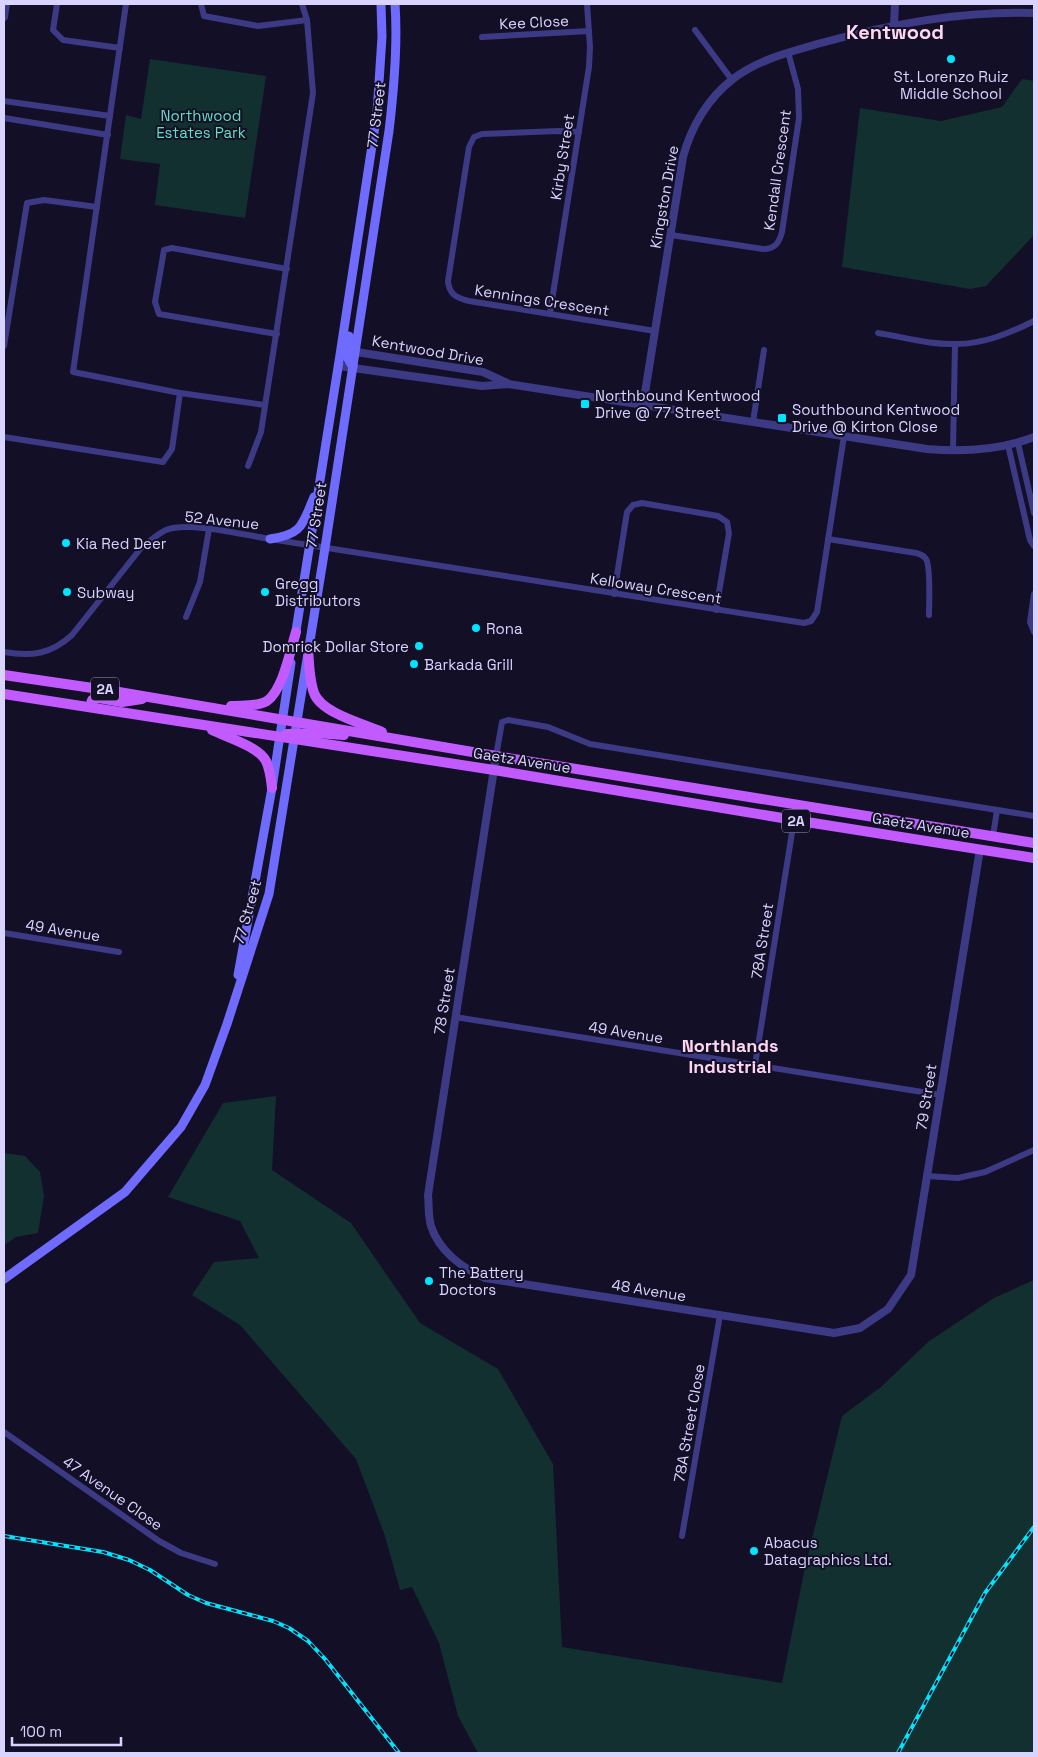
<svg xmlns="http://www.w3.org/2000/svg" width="1038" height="1757" font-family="'Space Grotesk',sans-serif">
<rect width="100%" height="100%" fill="#130f26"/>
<g fill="#12302f">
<polygon points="150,59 266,76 245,218 155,205 160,164 120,159 126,115 141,119"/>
<polygon points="1022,79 1034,81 1034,235 986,286 970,289 842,267 860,108 941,121 1002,107"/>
<polygon points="276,1096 272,1170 351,1223 420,1323 498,1369 553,1464 562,1647 782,1683 804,1572 842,1416 881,1387 928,1342 994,1298 1034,1280 1034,1753 478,1753 458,1716 439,1643 412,1587 400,1590 385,1536 356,1459 240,1325 192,1295 214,1262 259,1258 240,1221 168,1197 223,1103"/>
<polygon points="4,1153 25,1156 40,1172 44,1196 38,1233 16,1237 4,1245"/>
</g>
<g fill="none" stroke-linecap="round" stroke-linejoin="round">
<g stroke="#3d3a85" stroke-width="6">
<polyline points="57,4 53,30 63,40 120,48"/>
<polyline points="126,4 73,372 180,393 265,405"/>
<polyline points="201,4 204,16 258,26 307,20"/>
<polyline points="695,30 732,80"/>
<polyline points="482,37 589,31"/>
<polyline points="4,101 110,116"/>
<polyline points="4,118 108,135"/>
<path d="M 579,132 L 558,131 L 482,134 L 474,137 L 469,147 L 448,281 C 449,294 456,298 469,301 L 655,331"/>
<path d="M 671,235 L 763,249 C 775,249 779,243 782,232 L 799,118 L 798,89 L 788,52"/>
<polyline points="550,313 589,67 590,47 587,4"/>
<path d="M 878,333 C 903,337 930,345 956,344 C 984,344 1010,333 1034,321"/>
<polyline points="277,334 159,314 155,302 164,250 172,248 287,269"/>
<polyline points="4,346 27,203 44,200 97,207"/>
<polyline points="753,422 764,350"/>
<polyline points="4,437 163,462 172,449 180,393"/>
<polyline points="1018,443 1034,513"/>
<polyline points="1008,445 1030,540 1034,546"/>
<polyline points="953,450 955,344"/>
<polyline points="248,466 261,432 313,93 307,20 302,4"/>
<path d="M 828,539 L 916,553 C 920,554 924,556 926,559 C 931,567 929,604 929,615"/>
<polyline points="614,594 627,512 633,505 642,503 718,516 727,522 729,533 716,610"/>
<polyline points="1034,594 1030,622 1034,632"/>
<polyline points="186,617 200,582 209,529"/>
<path d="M 4,652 C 32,657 51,654 72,635 L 141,548 C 149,542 157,534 166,530 C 188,521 245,535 270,539 L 804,623 L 811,621 L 817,612 L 844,436"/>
<polyline points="496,756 502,722 508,720 548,727 590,744 1034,816"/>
<polyline points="993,836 997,810"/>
<polyline points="4,933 119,952"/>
<polyline points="455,1017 941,1095"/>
<polyline points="755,1065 794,820"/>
<polyline points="927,1176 958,1178 985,1172 1034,1150"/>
<polyline points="4,1432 159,1541 181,1553 215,1564"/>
<polyline points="682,1536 720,1315"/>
</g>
<g stroke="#3d3a85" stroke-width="8">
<polyline points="4,17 6,4"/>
<polyline points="894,25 895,4"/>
<polyline points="350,351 483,372 507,383"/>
<path d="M 339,366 L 482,386 L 508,384 L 927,449 C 963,452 1001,450 1034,437"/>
<path d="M 643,405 L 683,157 C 691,127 708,98 733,79 C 759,59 790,52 821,43 C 891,24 961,11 1034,13"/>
<path d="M 496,756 L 428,1195 C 429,1204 428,1217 431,1226 C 439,1251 462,1268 485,1278 L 834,1333 L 860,1328 L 888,1309 L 911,1275 L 980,849"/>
</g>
<g stroke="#6f6bff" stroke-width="9">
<polyline points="349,336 348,359 353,367"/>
<path d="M 270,539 C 303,534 302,525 314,497"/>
<polyline points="295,637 340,355 377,113 382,37 381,4"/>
<polyline points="238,975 272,788 291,663"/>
<path d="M 4,1279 L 125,1192 L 181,1127 L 205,1085 L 227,1024 L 269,894 L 325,548 L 389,131 C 394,89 398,46 395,4"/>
</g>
<g stroke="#c25bff" stroke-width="10">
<path d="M 308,647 C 309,662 309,679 314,693 C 321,713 364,724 382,732"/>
<polyline points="4,675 113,691 496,756 1034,843"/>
<polyline points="4,694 494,770 794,820 1034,858"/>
<path d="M 231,706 C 242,705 257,707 267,701 C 283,690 290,651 296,632"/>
<polyline points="90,707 92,700 99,698 122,702 142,699"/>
<path d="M 212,730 C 227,737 259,747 266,761 C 270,769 271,779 272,788"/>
<polyline points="286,734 316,733 344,735"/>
</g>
<defs>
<g id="rail">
<polyline points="4,1536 103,1552 129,1560 150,1570 188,1595 206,1603 273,1621 289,1628 308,1641 325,1659 399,1753"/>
<polyline points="898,1753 985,1593 1034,1527"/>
</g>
</defs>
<use href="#rail" stroke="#00e5ff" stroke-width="4"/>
<use href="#rail" stroke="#130f26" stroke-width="2" stroke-dasharray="5.5" stroke-linecap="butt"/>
</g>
<g fill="#00e5ff" stroke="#130f26" stroke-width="2">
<circle cx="951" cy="59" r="5"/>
<rect x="580" y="399" width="10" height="10" rx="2.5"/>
<rect x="777" y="413" width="10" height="10" rx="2.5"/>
<circle cx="66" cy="543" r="5"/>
<circle cx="67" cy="592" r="5"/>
<circle cx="265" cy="592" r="5"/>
<circle cx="476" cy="628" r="5"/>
<circle cx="419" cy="646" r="5"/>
<circle cx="414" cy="664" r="5"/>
<circle cx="429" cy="1281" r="5"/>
<circle cx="754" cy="1551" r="5"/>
</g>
<g text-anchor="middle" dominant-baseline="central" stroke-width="4" stroke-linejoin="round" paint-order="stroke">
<g fill="#130f26" stroke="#9e99be" stroke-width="1">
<rect x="91" y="677.5" width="28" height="23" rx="4"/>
<rect x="782" y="809.5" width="28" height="23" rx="4"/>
</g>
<g font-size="14" font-weight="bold" fill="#d9d4ff">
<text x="105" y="689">2A</text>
<text x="796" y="821">2A</text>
</g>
<g font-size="15" fill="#d9d4ff" stroke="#130f26">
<text transform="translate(534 22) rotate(-3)">Kee Close</text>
<text transform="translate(376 115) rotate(-83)">77 Street</text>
<text transform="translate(562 157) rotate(-81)">Kirby Street</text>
<text transform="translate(777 170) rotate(-82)">Kendall Crescent</text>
<text transform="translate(664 197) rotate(-80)">Kingston Drive</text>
<text transform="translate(542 300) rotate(9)">Kennings Crescent</text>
<text transform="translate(428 350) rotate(10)">Kentwood Drive</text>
<text transform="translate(316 515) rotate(-81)">77 Street</text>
<text transform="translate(222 520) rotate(6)">52 Avenue</text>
<text transform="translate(656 588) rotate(9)">Kelloway Crescent</text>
<text transform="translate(522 760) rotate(9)">Gaetz Avenue</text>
<text transform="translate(921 825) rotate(9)">Gaetz Avenue</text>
<text transform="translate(247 912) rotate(-74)">77 Street</text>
<text transform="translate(63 930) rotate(9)">49 Avenue</text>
<text transform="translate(762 941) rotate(-81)">78A Street</text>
<text transform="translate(444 1001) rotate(-81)">78 Street</text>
<text transform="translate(626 1032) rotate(9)">49 Avenue</text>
<text transform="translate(926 1097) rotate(-81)">79 Street</text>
<text transform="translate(649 1290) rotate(9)">48 Avenue</text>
<text transform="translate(689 1423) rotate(-80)">78A Street Close</text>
<text transform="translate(113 1493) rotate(35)">47 Avenue Close</text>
</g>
<g font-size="15" fill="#d9d4ff" stroke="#130f26" text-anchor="start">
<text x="951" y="76" text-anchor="middle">St. Lorenzo Ruiz<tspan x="951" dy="17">Middle School</tspan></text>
<text x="595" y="395">Northbound Kentwood<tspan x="595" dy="17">Drive @ 77 Street</tspan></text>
<text x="792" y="409">Southbound Kentwood<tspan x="792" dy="17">Drive @ Kirton Close</tspan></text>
<text x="76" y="543">Kia Red Deer</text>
<text x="275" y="583">Gregg<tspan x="275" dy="17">Distributors</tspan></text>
<text x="77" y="592">Subway</text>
<text x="486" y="628">Rona</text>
<text x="409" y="646" text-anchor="end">Domrick Dollar Store</text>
<text x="424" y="664">Barkada Grill</text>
<text x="439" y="1272">The Battery<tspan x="439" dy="17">Doctors</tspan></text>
<text x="764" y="1542">Abacus<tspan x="764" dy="17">Datagraphics Ltd.</tspan></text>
</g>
<g font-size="15" fill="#5fe0c0" stroke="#130f26">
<text x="201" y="115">Northwood<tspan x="201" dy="17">Estates Park</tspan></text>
</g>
<g font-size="18" font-weight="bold" fill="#ffd6f0" stroke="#130f26">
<text x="730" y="1045">Northlands<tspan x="730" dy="21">Industrial</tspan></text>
</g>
<g font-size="20" font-weight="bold" fill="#ffd6f0" stroke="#130f26">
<text x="895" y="32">Kentwood</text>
</g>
</g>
<rect width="1038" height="1757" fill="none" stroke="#d9d4ff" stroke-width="10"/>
<path d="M12 1737v8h109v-8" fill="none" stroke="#d9d4ff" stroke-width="2.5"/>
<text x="20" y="1737" font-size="15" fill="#d9d4ff" stroke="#130f26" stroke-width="4" paint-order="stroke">100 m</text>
</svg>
